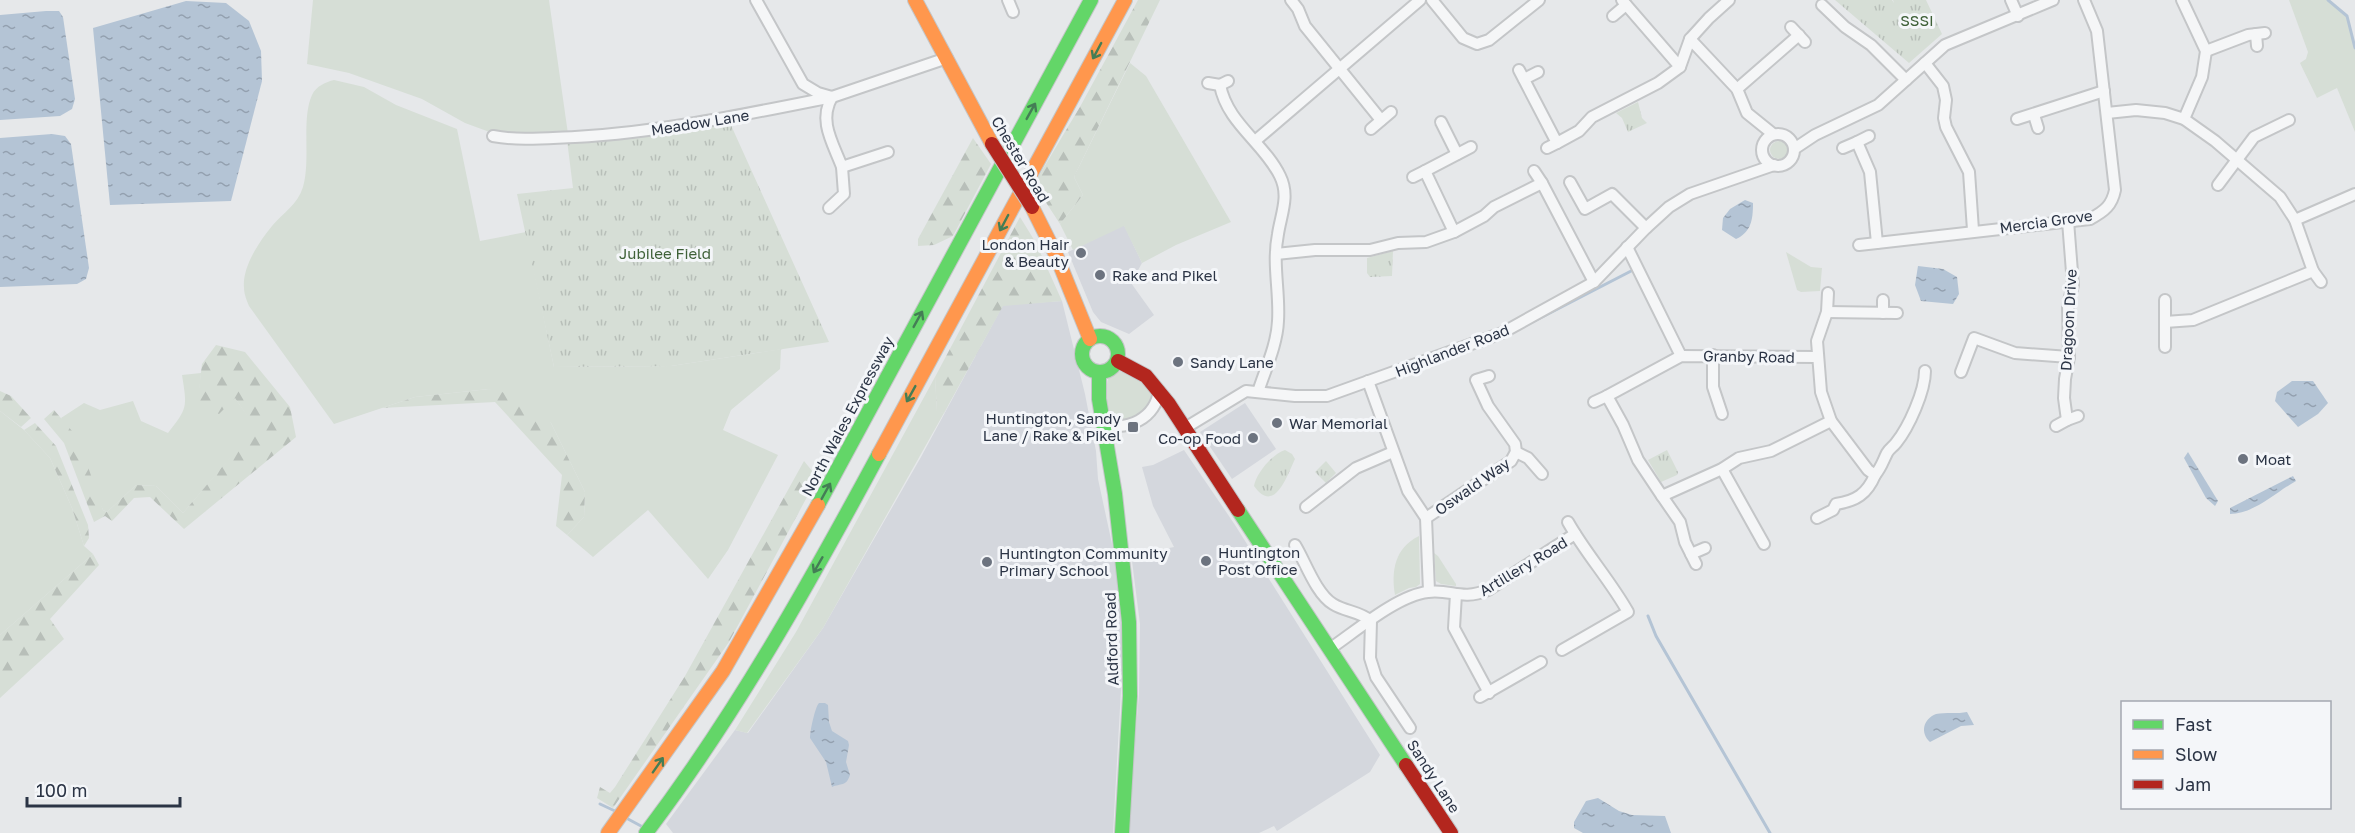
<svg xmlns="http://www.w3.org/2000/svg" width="2355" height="833" font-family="'Golos Text',sans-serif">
<defs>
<pattern id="forest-firs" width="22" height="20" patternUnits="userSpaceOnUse" patternTransform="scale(1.5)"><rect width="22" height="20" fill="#d6ded6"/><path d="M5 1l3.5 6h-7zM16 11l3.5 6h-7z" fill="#b8bfb9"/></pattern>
<pattern id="park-tufts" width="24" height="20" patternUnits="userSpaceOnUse" patternTransform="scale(1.5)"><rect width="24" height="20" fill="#d6ded6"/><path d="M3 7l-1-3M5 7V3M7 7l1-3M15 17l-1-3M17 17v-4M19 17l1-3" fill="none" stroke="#b8bfb9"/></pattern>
<pattern id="water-ripples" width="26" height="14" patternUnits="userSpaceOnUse" patternTransform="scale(1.5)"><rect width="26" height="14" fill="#b4c4d5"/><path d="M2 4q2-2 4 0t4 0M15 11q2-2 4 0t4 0" fill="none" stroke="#93a0af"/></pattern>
</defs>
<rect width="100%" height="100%" fill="#e6e8ea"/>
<g fill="#d4d7dd">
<polygon points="1124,225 1142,263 1131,283 1154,315 1129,334 1101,322 1093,312 1068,252"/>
<polygon points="1062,301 1085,394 1096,451 1098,479 1117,567 1123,654 1113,833 673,833 666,824 735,730 748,733 823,628 921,457 1003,305"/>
<polygon points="1245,403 1276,449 1232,479 1200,432"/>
<polygon points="1184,450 1235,525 1380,755 1370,772 1277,831 1274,826 1259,833 1127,833 1139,694 1140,624 1132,561 1155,559 1159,550 1174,547 1153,506 1142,467 1153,465"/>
</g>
<g fill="#d6ded6">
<polygon points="313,0 549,0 568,134 495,134 465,123 422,99 349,73 307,64"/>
<polygon points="2289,0 2328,0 2347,16 2355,48 2355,132 2337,88 2317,98 2300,63 2306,59 2308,52"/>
<polygon points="1130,63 1146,76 1231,222 1176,245 1142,263 1124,226 1073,250 1060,224 1083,195 1074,177"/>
<path d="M 334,80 L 364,87 L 396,105 L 457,129 L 480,241 L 526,232 L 554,367 L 671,366 L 781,349 L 780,369 L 731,410 L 723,430 L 778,455 L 728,550 L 708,579 L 648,510 L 593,557 L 567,535 L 584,517 L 585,492 L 551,423 L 489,389 L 415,397 L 334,424 L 249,306 C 247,301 244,294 244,288 C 242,267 259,242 272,226 C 283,213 298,204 303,187 C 311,160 301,119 312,95 C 316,86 326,82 334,80 Z"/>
<circle cx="1779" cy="150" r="9"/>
<polygon points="1786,252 1811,267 1822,268 1820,291 1801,292 1797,290"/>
<path d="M 1118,371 C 1136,373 1145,382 1154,397 L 1148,411 C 1140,415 1130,422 1121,423 C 1103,426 1105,389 1108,379 Z"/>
<path d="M 201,373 L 198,405 L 235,398 L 256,428 L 183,513 L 156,486 L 136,485 L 107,512 L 103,510 L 61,418 L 84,403 L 100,410 L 133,401 L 141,421 L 168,433 C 188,408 187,407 182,375 Z"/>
<polygon points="935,377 937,411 944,413 823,628 747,733 735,730 796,632"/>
<polygon points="0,411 24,430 50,458 72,508 84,546 93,554 0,635"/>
<path d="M 1419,536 L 1420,584 L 1416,587 L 1409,588 L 1395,595 C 1391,570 1395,548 1419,536 Z"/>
<polygon points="1434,553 1438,556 1456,584 1456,586 1441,584 1436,581"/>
</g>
<g fill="url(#forest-firs)">
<polygon points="1138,0 1160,0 1074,177 1083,195 1060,224 1034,184 1081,105"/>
<polygon points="973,138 991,164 953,236 934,245 918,246 918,239"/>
<polygon points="1020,217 1036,243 1062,301 1003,306 944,413 937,412 935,377"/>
<polygon points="216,345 245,352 290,407 296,437 184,529 150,497 134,498 112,521 105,516 94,522 64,443 44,419 54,410 78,438 103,510 107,512 136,485 156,486 183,513 255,428 235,398 219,414 197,405 202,364"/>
<polygon points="489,389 523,397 551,423 585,492 584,517 567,535 556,526 562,475 495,402 382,408 415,397"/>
<polygon points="0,391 11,396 31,418 21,427 0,411"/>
<polygon points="35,423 56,446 88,525 89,538 84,546 72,508 50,458 24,430"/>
<polygon points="804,461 813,472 814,484 729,642 613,808 597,798 600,787 610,793 615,787 685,676"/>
<polygon points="93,554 99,565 50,619 64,639 0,698 0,635"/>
</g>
<g fill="url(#park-tufts)">
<polygon points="1835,0 1892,0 1894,3 1893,0 1926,0 1942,34 1909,63"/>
<polygon points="1638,102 1642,118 1647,123 1628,132 1622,118 1616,113"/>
<polygon points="730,123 829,342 671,366 554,367 517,194 573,188 567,140"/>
<polygon points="1393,251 1392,276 1370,277 1367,273 1367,258"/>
<path d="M 1285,450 L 1292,454 L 1295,459 C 1288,473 1275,516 1254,486 C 1256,474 1272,454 1285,450 Z"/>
<polygon points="1667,450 1678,472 1677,475 1661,482 1648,460"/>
<polygon points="1326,461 1336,473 1326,483 1315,472"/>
</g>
<g fill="url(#water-ripples)">
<polygon points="186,1 226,3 249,21 261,51 262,81 231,201 110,205 93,28"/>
<polygon points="46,11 59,11 63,17 75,99 72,109 60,116 0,120 0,15"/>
<polygon points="52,134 65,136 71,144 89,268 86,279 77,284 0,287 0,138"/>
<path d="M 1745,200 L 1753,203 C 1753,220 1751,232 1736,239 L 1722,230 L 1723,218 L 1730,209 Z"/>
<polygon points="1918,266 1943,269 1957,277 1959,294 1953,304 1921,301 1915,285"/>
<polygon points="2292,381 2313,381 2328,403 2318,414 2298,427 2275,401 2277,392"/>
<polygon points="2188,452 2218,501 2215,506 2206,498 2184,458"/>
<path d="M 2293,476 L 2296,481 C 2276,492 2254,514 2230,514 L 2230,508 Z"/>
<path d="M 819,703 L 825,703 L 828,705 L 829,722 L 832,731 L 848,741 L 849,745 L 846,762 L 850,775 C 846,787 841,783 832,787 L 826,762 L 810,738 C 810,731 815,707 819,703 Z"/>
<path d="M 1967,712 L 1974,725 L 1961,726 L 1930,742 C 1920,733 1923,719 1936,714 C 1945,712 1958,714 1967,712 Z"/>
<polygon points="1598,798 1619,811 1632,815 1665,816 1671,833 1583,833 1574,828 1574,822 1586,801"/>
</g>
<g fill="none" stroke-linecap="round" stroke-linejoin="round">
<g stroke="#b4c4d5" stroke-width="3">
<polyline points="2328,0 2347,16 2355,48"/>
<polyline points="1507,335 1635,269"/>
<polyline points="1648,616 1656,636 1770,833"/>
<polyline points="600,804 615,811"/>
<polyline points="628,819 641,826"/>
</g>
<defs>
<g id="street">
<polyline points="756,0 803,84 818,93 832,97 947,58"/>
<polyline points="1008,0 1013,12"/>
<polyline points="1291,0 1298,9 1305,26 1381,120"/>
<polyline points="1432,0 1463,38 1477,44 1489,40 1539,0"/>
<polyline points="1622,0 1680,67"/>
<polyline points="2011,0 2018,16"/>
<polyline points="2182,0 2206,51 2202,77 2184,119"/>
<polyline points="1822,5 1845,27 1871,45 1906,80"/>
<polyline points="1613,16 1626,5"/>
<polyline points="1791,27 1805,42"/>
<polyline points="2256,34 2257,46"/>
<polyline points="1690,39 1737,89 1747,113 1773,134"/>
<polyline points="2206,51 2248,35 2265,33"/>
<polyline points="1925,63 1943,86 1946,100 1944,118 1946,127 1969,172 1973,230"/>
<polyline points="1519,70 1557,143 1547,148"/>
<polyline points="1524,79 1538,72"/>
<path d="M 1228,81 L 1220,85 C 1227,123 1264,143 1280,176 C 1290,196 1281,214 1278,234 C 1272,264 1280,292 1278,321 C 1277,345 1265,370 1258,392"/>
<polyline points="1208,83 1220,85"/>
<polyline points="1737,89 1799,35"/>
<path d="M 832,97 C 818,121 833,143 842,167 L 888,152"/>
<polyline points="2107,113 2136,110 2165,113 2184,119 2215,141 2280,197 2295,220 2313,271 2193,320 2165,322"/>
<polyline points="2034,115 2038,128"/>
<polyline points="2017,119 2104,91"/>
<polyline points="1441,122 1457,154"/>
<polyline points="1371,129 1391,112"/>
<circle cx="1778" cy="150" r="16"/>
<path d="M 493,136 C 520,141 547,138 575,137 C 662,132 747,114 832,97"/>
<polyline points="1255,141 1420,0"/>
<polyline points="1857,142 1869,136"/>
<polyline points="1557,143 1579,131 1592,117 1658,83 1680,67 1690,39 1709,18 1729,0"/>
<path d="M 1843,148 L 1857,142 L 1870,172 L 1877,243 L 2090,219 C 2105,211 2112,205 2115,190 L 2097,31 L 2084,0"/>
<polyline points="1794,149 1815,135 1878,105 1945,45 2053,0"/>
<polyline points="1534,171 1542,183"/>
<polyline points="1413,177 1425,171"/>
<polyline points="1570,182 1585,209 1612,194 1646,228"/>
<polyline points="2218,185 2254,137 2289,120"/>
<polyline points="829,208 844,194 842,167"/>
<polyline points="2295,220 2355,194"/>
<polyline points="1454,232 1425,171 1471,147"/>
<polyline points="1859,245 1877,243"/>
<polyline points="1627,247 1681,356"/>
<polyline points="1276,254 1315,250 1370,250 1398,243 1426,242 1454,232 1484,216 1494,207 1542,183 1594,282"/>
<polyline points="2313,271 2321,282"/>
<path d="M 1828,293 L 1827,312 L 1817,341 L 1821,392 L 1831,421 L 1868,470 L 1875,475 C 1881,468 1883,461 1887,453 C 1889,449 1893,447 1896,443 C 1909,427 1925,391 1925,371"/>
<polyline points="2165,300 2165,347"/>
<polyline points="1827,312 1897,313"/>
<polyline points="1883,313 1883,300"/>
<polyline points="1713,355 1713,387 1722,414"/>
<polyline points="1817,357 1681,356 1607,396 1623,425 1638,460 1662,496 1722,469 1739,458 1771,451 1831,421"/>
<polyline points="1961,372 1974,338 2015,353 2069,357"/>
<polyline points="1489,376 1476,380 1488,406 1515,444 1516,452 1528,458 1542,474"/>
<polyline points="1368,381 1408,491 1426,518 1429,591"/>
<polyline points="1594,402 1607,396"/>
<polyline points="2067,420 2078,416"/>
<path d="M 1103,423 C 1128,432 1155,418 1159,391"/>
<polyline points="2056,426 2067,420 2064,398 2065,379 2069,357 2068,305 2073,285 2068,221"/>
<polyline points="1185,428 1246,391 1295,396 1327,396 1502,333 1594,282 1646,228 1669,207 1690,194 1774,165"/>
<polyline points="1722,469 1764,544"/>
<polyline points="1662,496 1680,522 1685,542 1696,564"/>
<polyline points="1306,507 1356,468 1393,452"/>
<polyline points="1426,518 1511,461 1516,452"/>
<path d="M 1817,518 L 1833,510 L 1836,504 C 1856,501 1867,494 1875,475"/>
<path d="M 1295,545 C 1305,561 1316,594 1333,604 C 1346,612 1359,611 1371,621 L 1370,658 L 1376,677 L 1410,728"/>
<polyline points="1691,554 1705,548"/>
<polyline points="1456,594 1454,628 1489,693"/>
<path d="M 1331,648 C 1356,631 1398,595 1428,592 C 1452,589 1461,601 1488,590 L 1575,534"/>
<path d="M 1562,650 L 1628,612 C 1610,580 1586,554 1568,522"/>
<polyline points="1480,697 1541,662"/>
</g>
<g id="fast">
<circle cx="1100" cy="354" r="18"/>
<polyline points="1099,373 1099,399 1115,494 1129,622 1130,696 1122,833"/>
<polyline points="818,505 1091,0"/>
<polyline points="1238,510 1406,765"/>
<path d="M 646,833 C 736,714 809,584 879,454"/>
</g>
<g id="slow">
<polyline points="915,0 992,144"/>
<polyline points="1032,207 1056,255 1090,339"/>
<polyline points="879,454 1125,0"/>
<polyline points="608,833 723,671 818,505"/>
</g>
<g id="jam">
<polyline points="1118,361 1146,376 1169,404 1238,510"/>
<polyline points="1406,765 1451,833"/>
</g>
</defs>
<use href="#street" stroke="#c4c6c8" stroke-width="14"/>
<use href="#fast" stroke="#c4c6c8" stroke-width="16"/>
<use href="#slow" stroke="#c4c6c8" stroke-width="16"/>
<use href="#jam" stroke="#c4c6c8" stroke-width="16"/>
<use href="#street" stroke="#f5f6f7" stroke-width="10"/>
<use href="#fast" stroke="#63d668" stroke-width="14"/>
<use href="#slow" stroke="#ff974d" stroke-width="14"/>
<use href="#jam" stroke="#b3261e" stroke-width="14"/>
<defs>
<polyline id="jam-bridge" points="992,144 1032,207"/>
</defs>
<use href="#jam-bridge" stroke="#c4c6c8" stroke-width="16" stroke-linecap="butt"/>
<use href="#jam-bridge" stroke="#b3261e" stroke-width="14"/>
</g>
<defs><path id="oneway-shaft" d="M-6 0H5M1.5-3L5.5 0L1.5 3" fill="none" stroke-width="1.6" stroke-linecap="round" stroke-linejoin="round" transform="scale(1.5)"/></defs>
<g stroke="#447d55">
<use href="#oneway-shaft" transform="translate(1097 51) rotate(118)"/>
<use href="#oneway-shaft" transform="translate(1031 111) rotate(-61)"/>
<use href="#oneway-shaft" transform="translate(1004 223) rotate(118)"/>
<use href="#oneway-shaft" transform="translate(918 319) rotate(-61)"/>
<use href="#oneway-shaft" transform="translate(911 394) rotate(119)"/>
<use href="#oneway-shaft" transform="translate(826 491) rotate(-61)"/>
<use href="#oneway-shaft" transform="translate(818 565) rotate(120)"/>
<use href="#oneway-shaft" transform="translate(658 765) rotate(-55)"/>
</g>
<g fill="#6c737f" stroke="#f4f6f9" stroke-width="2">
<circle cx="1081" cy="253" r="6"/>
<circle cx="1100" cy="275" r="6"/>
<circle cx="1178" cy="362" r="6"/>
<circle cx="1277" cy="423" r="6"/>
<rect x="1127" y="421" width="12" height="12" rx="3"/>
<circle cx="1253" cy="438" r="6"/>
<circle cx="2243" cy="459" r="6"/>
<circle cx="1206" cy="561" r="6"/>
<circle cx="987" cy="562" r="6"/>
</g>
<g text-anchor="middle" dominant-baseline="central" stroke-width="6" stroke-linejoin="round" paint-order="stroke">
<g font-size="15" fill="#3f6138" stroke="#f4f6f9">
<text x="1917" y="20">SSSI</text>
<text x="665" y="253">Jubilee Field</text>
</g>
<g font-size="15" fill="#2b3445" stroke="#f4f6f9">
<text transform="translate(700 122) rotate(-9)">Meadow Lane</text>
<text transform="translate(1021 159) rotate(59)">Chester Road</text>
<text transform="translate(2046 221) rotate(-8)">Mercia Grove</text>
<text transform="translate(2068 320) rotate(-87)">Dragoon Drive</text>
<text transform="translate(1452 350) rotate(-21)">Highlander Road</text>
<text transform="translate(1749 356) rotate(1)">Granby Road</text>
<text transform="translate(847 416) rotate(-62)">North Wales Expressway</text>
<text transform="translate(1472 486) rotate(-35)">Oswald Way</text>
<text transform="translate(1523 566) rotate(-31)">Artillery Road</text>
<text transform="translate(1111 639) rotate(-92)">Aldford Road</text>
<text transform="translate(1434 776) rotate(57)">Sandy Lane</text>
</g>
<g font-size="15" fill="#2b3445" stroke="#f4f6f9" text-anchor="start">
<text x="1069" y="244" text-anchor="end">London Hair<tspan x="1069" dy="17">&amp; Beauty</tspan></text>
<text x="1112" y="275">Rake and Pikel</text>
<text x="1190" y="362">Sandy Lane</text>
<text x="1121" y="418" text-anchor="end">Huntington, Sandy<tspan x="1121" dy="17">Lane / Rake &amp; Pikel</tspan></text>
<text x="1289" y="423">War Memorial</text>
<text x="1241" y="438" text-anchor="end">Co-op Food</text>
<text x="2255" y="459">Moat</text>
<text x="1218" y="552">Huntington<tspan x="1218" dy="17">Post Office</tspan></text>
<text x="999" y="553">Huntington Community<tspan x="999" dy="17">Primary School</tspan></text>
</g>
</g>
<rect x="2121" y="701" width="210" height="108" fill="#f4f6f9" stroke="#a4a8b1" stroke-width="1.5"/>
<rect x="2133" y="720" width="30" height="9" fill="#63d668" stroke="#a4a8b1" stroke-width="1.5"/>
<text x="2175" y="731" font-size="18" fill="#2b3445">Fast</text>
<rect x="2133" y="750" width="30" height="9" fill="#ff974d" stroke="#a4a8b1" stroke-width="1.5"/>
<text x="2175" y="761" font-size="18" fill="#2b3445">Slow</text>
<rect x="2133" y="780" width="30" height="9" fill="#b3261e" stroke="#a4a8b1" stroke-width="1.5"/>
<text x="2175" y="791" font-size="18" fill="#2b3445">Jam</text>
<path d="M27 797v9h153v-9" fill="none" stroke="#2b3445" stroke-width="3"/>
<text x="36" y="797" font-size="18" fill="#2b3445" stroke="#f4f6f9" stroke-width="4.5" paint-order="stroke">100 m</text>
</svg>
